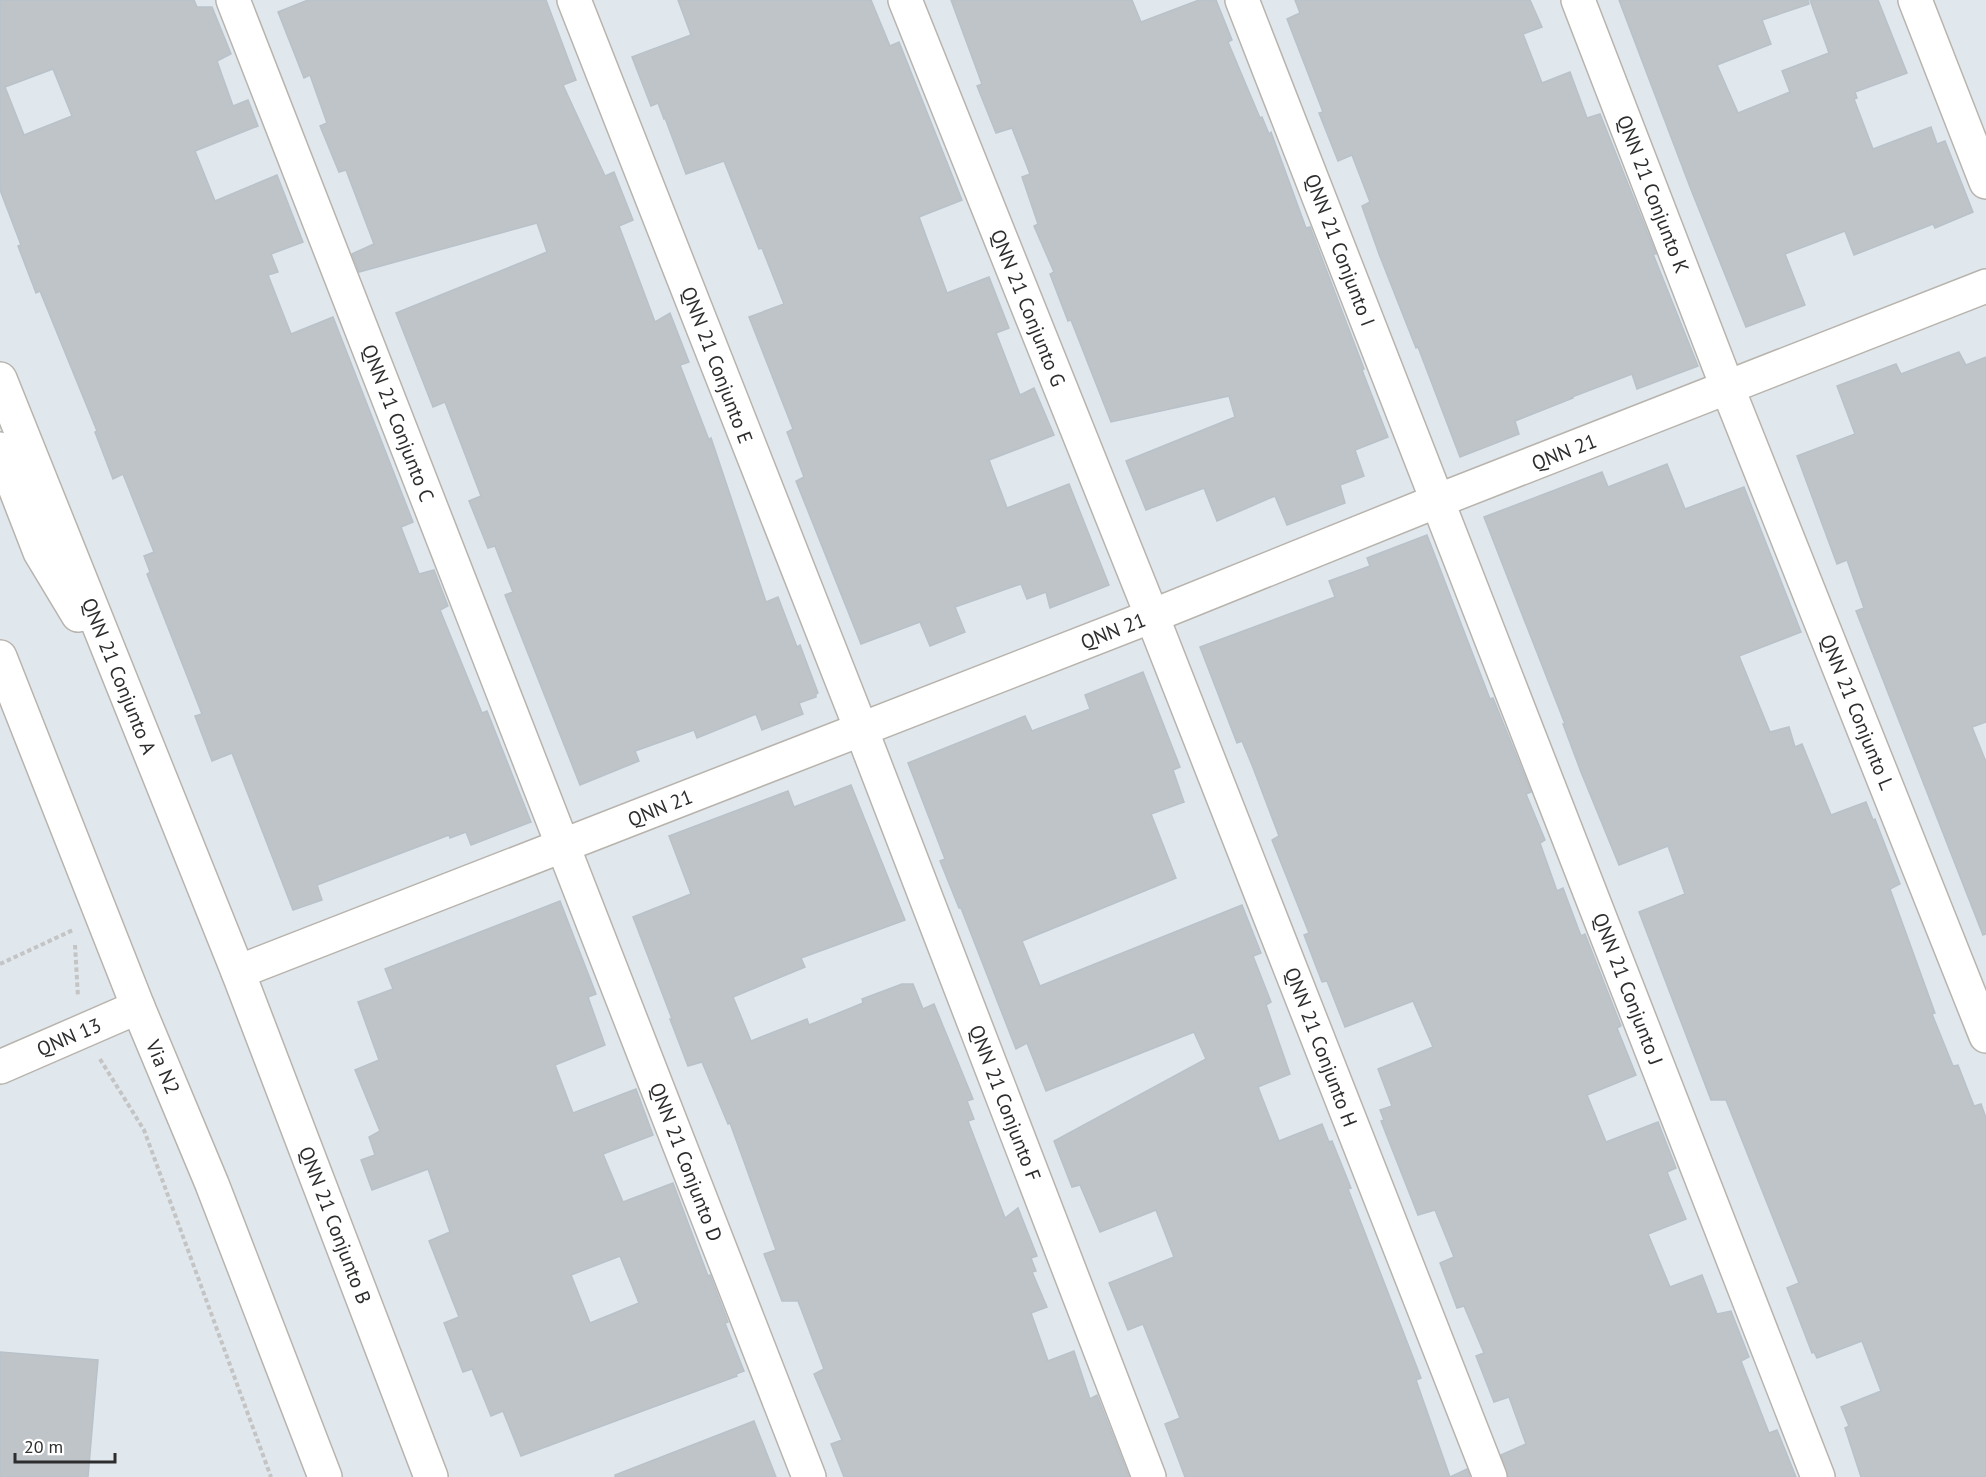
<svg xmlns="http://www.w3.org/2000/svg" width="1986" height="1477" font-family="'PT Sans',sans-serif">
<rect width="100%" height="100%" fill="#e0e8ee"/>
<g fill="#bfc4c9" stroke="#b9c2c9" stroke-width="1.5" fill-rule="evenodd">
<path d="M 0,0 L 194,0 L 197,7 L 212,7 L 231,54 L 217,61 L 233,106 L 248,100 L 258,126 L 195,151 L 215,201 L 277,175 L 303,242 L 271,254 L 278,272 L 268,275 L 291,334 L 333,317 L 413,522 L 401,527 L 419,574 L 434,570 L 448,606 L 440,610 L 482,713 L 487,711 L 531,822 L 471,845 L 466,832 L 450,838 L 449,835 L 317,885 L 322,900 L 293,910 L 232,753 L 212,761 L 195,716 L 202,714 L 147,574 L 150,572 L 144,556 L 154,552 L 123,474 L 113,479 L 95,432 L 97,431 L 40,291 L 36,293 L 18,246 L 21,245 L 0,190 ZM 53,69 L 72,116 L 24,135 L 5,87 Z"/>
<polygon points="308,0 546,0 576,80 563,85 605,176 614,172 633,220 619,226 655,322 670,313 689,362 680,365 709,440 711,438 766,602 778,597 797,647 800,645 818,693 816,694 816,697 799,703 803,714 762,730 756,714 697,738 694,730 635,751 639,761 580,785 505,595 513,592 495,546 488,548 469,501 481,496 445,402 433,407 396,313 547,252 537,223 359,272 352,254 374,244 346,170 339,172 320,126 327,123 310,75 304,78 278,12"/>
<polygon points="678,0 871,0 890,46 899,42 962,200 919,217 947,293 989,277 1009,328 996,333 1020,395 1034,388 1054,435 989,460 1007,508 1069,484 1109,585 1050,608 1046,592 1027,599 1021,584 955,607 965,632 930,646 920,622 861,644 796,481 804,477 787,432 793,429 749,317 784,304 762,248 759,249 724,161 686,174 665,118 664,119 658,103 651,106 632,57 691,35"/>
<polygon points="951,0 1132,0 1141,22 1199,0 1216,0 1232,40 1228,42 1260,118 1262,117 1269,134 1271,132 1306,228 1310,227 1364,369 1362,370 1388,437 1355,450 1364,476 1340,485 1345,503 1287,525 1275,496 1217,521 1204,488 1146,510 1126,461 1235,417 1229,396 1111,422 1071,320 1068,321 1050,274 1054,272 1034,226 1038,224 1022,177 1030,174 1012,128 996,133 977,86 982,84"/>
<polygon points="1295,0 1530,0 1542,27 1523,34 1542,83 1570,72 1587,118 1600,114 1656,254 1653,254 1698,366 1637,389 1632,374 1572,397 1573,398 1515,421 1519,434 1460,457 1418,347 1416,348 1379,254 1362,206 1370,202 1352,155 1338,161 1319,113 1323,112 1287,19 1300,13"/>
<polygon points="1619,0 1808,0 1809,4 1762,20 1771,44 1717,65 1738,113 1790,92 1782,71 1829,53 1810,0 1878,0 1907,73 1855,92 1857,98 1854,99 1873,149 1931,127 1937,144 1945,141 1973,212 1935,228 1933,224 1854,255 1845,231 1785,254 1805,305 1746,327 1690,187"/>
<polygon points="1959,352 1966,365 1986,357 1986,722 1972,727 1986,762 1986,934 1983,935 1856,611 1864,608 1847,560 1837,564 1797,456 1855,434 1837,386 1896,364 1901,374"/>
<polygon points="1667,464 1685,509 1744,487 1801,632 1739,656 1770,732 1789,727 1795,747 1802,744 1831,815 1866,802 1873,820 1875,819 1900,884 1890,889 1935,1013 1932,1014 1953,1066 1958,1065 1974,1106 1981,1104 1986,1118 1986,1477 1861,1477 1845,1428 1849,1426 1841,1407 1881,1391 1862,1341 1817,1358 1814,1352 1812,1353 1787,1288 1799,1283 1726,1100 1711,1100 1639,912 1685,894 1668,846 1619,865 1581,772 1563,724 1565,724 1484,517 1602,472 1608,487"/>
<polygon points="1427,535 1490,699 1493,698 1531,792 1526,794 1545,840 1540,843 1557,891 1563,888 1581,936 1585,934 1621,1026 1617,1028 1636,1075 1587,1095 1606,1142 1658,1122 1676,1168 1667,1172 1686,1219 1648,1234 1670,1287 1702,1275 1717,1314 1731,1311 1749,1357 1741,1361 1769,1433 1777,1430 1796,1477 1508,1477 1501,1455 1526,1444 1509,1397 1494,1402 1476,1356 1484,1353 1464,1306 1457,1308 1440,1263 1454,1257 1435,1210 1418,1215 1381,1121 1384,1120 1380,1110 1392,1106 1378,1069 1433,1047 1413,1001 1345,1027 1327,981 1322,982 1304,935 1309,933 1272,840 1279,836 1252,765 1242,741 1237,743 1200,647 1335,597 1329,581 1370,566 1367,558"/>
<polygon points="1143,672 1180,767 1173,770 1184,802 1151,814 1176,878 1022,941 1040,986 1242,905 1261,953 1253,956 1271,1002 1266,1005 1290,1074 1258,1087 1279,1141 1322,1124 1329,1142 1332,1141 1351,1188 1348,1189 1421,1378 1416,1380 1450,1477 1467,1469 1470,1477 1185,1477 1165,1424 1180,1418 1143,1324 1128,1330 1109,1283 1174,1257 1156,1210 1100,1232 1080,1185 1072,1187 1054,1141 1206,1059 1194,1032 1046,1091 1027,1043 1016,1049 961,908 959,908 940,861 945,859 908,763 1025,716 1032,731 1090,709 1085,695"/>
<polygon points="851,785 905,920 801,958 805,967 733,997 751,1041 807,1019 809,1025 863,1003 862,999 902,984 913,984 923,1009 934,1004 973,1099 967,1101 974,1119 968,1121 1005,1218 1018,1208 1037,1256 1031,1258 1036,1271 1032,1272 1047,1307 1031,1313 1048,1361 1074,1351 1090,1399 1097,1395 1129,1477 844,1477 831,1444 842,1440 814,1374 824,1369 798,1301 782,1301 764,1254 776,1250 730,1123 728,1124 702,1062 688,1066 670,1019 672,1019 633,917 691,894 669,836 788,791 794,807"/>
<path d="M 560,901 L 596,994 L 588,997 L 605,1045 L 555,1065 L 573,1113 L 636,1089 L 653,1135 L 603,1154 L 623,1202 L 673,1183 L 708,1276 L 710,1275 L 728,1322 L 725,1323 L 744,1371 L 736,1374 L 737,1376 L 521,1456 L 503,1411 L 491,1416 L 472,1369 L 463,1372 L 444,1323 L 459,1317 L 429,1241 L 450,1232 L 428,1169 L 372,1190 L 361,1160 L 375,1155 L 369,1137 L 380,1131 L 355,1070 L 379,1060 L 358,1002 L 393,989 L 385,969 ZM 620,1256 L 639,1303 L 590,1323 L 571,1275 Z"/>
<polygon points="0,1352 98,1360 88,1477 0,1477"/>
<polygon points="754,1421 776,1477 615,1477 615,1475"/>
</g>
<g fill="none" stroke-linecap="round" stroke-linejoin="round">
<defs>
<g id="street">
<polyline points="233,0 809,1477"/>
<polyline points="574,0 861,729 1149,1477"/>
<polyline points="905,0 1152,616 1490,1477"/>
<polyline points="1242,0 1818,1477"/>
<polyline points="1578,0 1728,389 1986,1036"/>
<polyline points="1915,0 1986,182"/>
<polyline points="0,1067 138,1007"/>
</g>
<g id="secondary">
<polyline points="0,379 238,972 431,1477"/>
<polyline points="0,449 40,552 78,615"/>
<polyline points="0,657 138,1007 212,1184 325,1477"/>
<polyline points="238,972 1152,616 1437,501 1986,286"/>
</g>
</defs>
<use href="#street" stroke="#b8b4ad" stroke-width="36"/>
<use href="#secondary" stroke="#b8b4ad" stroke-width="36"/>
<g stroke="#c4c4c4" stroke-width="4" stroke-dasharray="4.5 3" stroke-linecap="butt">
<polyline points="75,945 78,997"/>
<polyline points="0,964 73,930"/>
<polyline points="100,1059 144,1130 271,1477"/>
</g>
<use href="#street" stroke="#fff" stroke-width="33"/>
<use href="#secondary" stroke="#fff" stroke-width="33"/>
</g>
<g text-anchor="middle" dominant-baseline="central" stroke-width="6" stroke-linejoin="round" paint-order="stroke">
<g font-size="20" fill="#2d2d2d" stroke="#fff">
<text transform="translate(1653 194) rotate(69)">QNN 21 Conjunto K</text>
<text transform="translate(1340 250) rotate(69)">QNN 21 Conjunto I</text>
<text transform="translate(1028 308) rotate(68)">QNN 21 Conjunto G</text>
<text transform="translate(717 365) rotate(69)">QNN 21 Conjunto E</text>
<text transform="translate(398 423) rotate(69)">QNN 21 Conjunto C</text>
<text transform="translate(1564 452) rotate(-21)">QNN 21</text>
<text transform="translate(1113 631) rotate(-21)">QNN 21</text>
<text transform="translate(119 676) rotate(68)">QNN 21 Conjunto A</text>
<text transform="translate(1857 712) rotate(68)">QNN 21 Conjunto L</text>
<text transform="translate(660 808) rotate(-22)">QNN 21</text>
<text transform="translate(1628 989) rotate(69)">QNN 21 Conjunto J</text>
<text transform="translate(69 1037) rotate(-23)">QNN 13</text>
<text transform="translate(1321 1047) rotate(69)">QNN 21 Conjunto H</text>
<text transform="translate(163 1067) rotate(67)">Via N2</text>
<text transform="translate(1005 1103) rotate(69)">QNN 21 Conjunto F</text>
<text transform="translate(686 1162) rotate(69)">QNN 21 Conjunto D</text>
<text transform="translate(335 1225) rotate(69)">QNN 21 Conjunto B</text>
</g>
</g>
<path d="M15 1453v9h100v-9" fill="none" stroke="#2d2d2d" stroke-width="3"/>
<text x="24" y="1453" font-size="18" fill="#2d2d2d" stroke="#ffffff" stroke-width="4.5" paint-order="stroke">20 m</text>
</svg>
